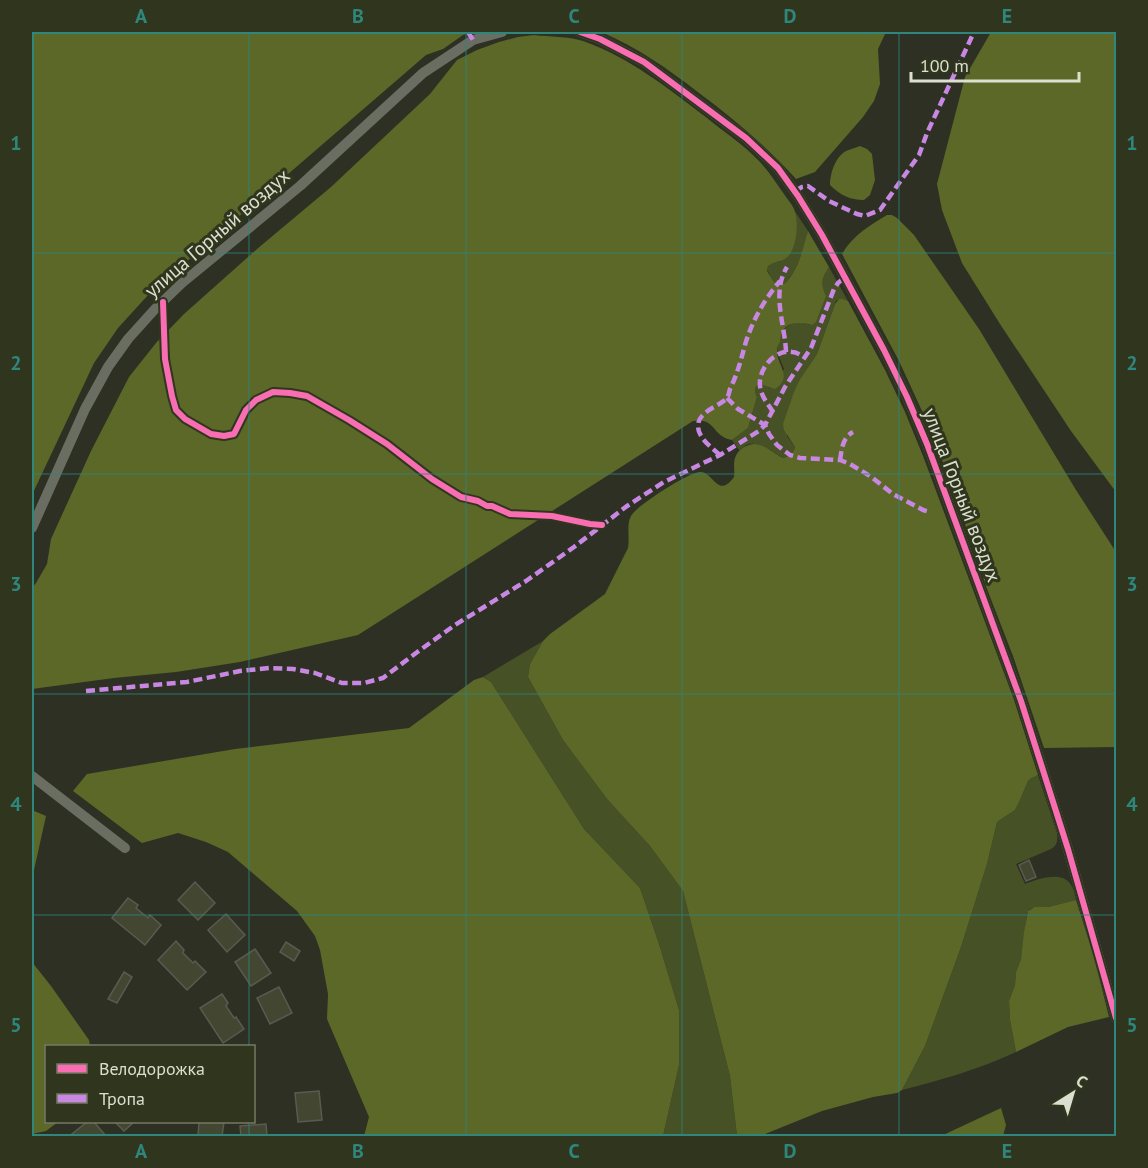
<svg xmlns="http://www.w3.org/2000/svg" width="1148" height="1168" font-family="'PT Sans',sans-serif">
<rect width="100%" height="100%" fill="#2d3023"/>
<g fill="#475126">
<path d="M 794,210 L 808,231 C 802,250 799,270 784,284 L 774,282 L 767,270 L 768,266 L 772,262 L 779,262 L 796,225 Z"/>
<path d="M 829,267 L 848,301 C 843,299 841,298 836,301 L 817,354 L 800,379 L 787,436 L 795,447 C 793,454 790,456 783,458 C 773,452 762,442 749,444 C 745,445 743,448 739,450 L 732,440 L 748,428 L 757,397 L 755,392 L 756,386 L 762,385 L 771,388 L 784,369 L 777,352 L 780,333 L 789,325 L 797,322 L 812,325 L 822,277 Z"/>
<polygon points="543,641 530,664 528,677 563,740 607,799 650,846 683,891 730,1076 737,1136 663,1136 679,1065 679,1010 659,944 640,888 584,829 491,682 483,677"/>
<path d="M 1038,775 L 1057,833 C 1058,841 1057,845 1051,849 L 1016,864 L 1025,884 C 1037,879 1063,870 1071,885 C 1074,889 1075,895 1076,900 L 1048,907 L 1030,909 L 1027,914 L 1021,959 L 1016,972 L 1015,985 L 1009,1001 L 1010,1020 L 1016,1052 C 980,1069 941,1080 902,1090 L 925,1046 L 961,947 L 987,864 L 997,822 L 1015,810 L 1020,800 L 1028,781 L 1030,779 Z"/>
</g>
<g fill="#5b6828">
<polygon points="32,32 472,32 463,35 443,49 426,55 149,294 118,328 94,363 32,495"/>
<path d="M 601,32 L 886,32 L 878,49 L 880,84 L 874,101 L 863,117 L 815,172 L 796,179 C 766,146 734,119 699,93 C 668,69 637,47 601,32 Z"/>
<polygon points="991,32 1116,32 1116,492 1071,431 1000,324 962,263 942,210 937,184 965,77"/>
<path d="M 534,35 C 549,37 568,36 583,41 C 629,57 669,89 707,118 C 724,132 744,145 759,161 C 769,171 776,183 784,194 C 787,199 792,204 794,209 C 799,221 797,243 790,254 C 784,263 775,260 768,266 L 767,271 L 774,282 L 784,284 C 799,271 802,249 808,231 L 829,267 C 821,279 820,283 826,296 L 816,322 L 812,325 C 795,321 782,322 780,341 C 779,344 777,347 777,350 C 776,364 794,377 775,389 L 762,385 L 756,386 L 755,392 L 757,397 L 748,428 L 732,440 C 715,437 715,423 703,421 C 700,420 696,421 693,421 L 358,635 L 240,662 L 176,672 L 114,678 L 32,689 L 32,588 L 36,583 L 47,564 L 51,539 L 91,451 L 129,377 L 156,343 L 184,314 L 257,249 L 331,187 L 430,94 L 457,60 L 477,50 L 499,42 L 518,37 Z"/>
<path d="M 860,146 L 867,149 L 872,154 L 875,180 L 870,195 L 864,200 C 850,200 840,195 830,185 C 830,174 835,157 846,151 C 850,149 856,148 860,146 Z"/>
<path d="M 887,215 L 892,215 L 897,218 L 914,235 L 979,329 L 1076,490 L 1116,552 L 1116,747 L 1044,748 L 1013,656 L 987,589 L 951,483 L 928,424 L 899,361 L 842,254 C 853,235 869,226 887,215 Z"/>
<path d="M 839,299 L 843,299 L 848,301 L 885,370 L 905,412 L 923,456 L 1013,697 L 1038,775 L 1030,779 L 1028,781 L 1020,800 L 1015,810 L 997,822 L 987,864 L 961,947 L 925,1046 L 902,1090 L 897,1093 L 873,1097 L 822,1111 L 760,1136 L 737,1136 L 730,1076 L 683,891 L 650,846 L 607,799 L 563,740 L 528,677 L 530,664 L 543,641 L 550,634 L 605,594 L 628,548 C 630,538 626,525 631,516 C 636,506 690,471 701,472 C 714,473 718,499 734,477 C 735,471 733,464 735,458 C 737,453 739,450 744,447 C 760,438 769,451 783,458 C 790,456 793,454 795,447 L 784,430 L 783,424 L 794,392 L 800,379 L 817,354 L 835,304 Z"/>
<polygon points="483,677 491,682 584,829 640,888 659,944 679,1010 679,1065 663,1136 364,1136 369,1117 327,1019 328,994 320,950 315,936 297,911 228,852 206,842 178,833 142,843 73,791 87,774 235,749 409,728 474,680"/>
<polygon points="32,810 46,816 32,879"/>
<polygon points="1076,900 1094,957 1109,1017 1068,1027 1016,1052 1010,1020 1009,1001 1015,985 1016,972 1021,959 1024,932 1028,911 1035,907 1048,907"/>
<polygon points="32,962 51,986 89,1040 90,1046 46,1046 46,1122 58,1122 46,1131 32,1134"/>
<polygon points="1001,1108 1006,1125 1003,1136 941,1136"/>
</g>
<g fill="#434732" stroke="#595b51" stroke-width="1.5">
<polygon points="1029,860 1036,877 1026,881 1019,865"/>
<polygon points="195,882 215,903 198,920 178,900"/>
<polygon points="128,898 138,905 136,908 148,918 150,915 161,925 145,945 112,918"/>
<polygon points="226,914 245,935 227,952 208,930"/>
<polygon points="176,941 184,950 183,953 193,963 195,961 206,972 187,990 158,960"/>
<polygon points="286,942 300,951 294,961 280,952"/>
<polygon points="255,949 271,973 251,986 235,962"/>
<polygon points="124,972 132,977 117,1003 108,999"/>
<polygon points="279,987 292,1013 270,1024 257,998"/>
<polygon points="222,994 228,1003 226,1006 234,1018 236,1017 244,1029 223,1043 200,1008"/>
<polygon points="319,1091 322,1120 298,1122 295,1093"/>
<polygon points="87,1122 94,1122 106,1136 75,1136 72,1134"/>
<polygon points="115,1122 134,1122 124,1131"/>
<polygon points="199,1122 224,1122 222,1136 198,1136"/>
<polygon points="266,1124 267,1136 241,1136 240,1126"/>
</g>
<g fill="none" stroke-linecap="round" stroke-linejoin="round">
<g stroke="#6a6d62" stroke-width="10">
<polyline points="580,32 600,39 644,62 746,138 778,168 798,196 822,235 884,350 907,397 927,444 1021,701 1068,849 1116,1018"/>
<polyline points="32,528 85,409 108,367 128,339 155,309 182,283 300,186 423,73 473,40 502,32"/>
<polyline points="32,776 125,848"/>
</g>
<g stroke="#c787e3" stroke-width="4.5" stroke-dasharray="9 4.5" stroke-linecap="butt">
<polyline points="468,32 473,40"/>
<polyline points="795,191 802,187 808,186 829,201 857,214 865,216 880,210 919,155 927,133 974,32"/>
<path d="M 786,352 C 785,324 771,293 787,267"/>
<polyline points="727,398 738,409 765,425 769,434 777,445 790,455 800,458 840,460 850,464 870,476 893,494 923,510 930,512"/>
<path d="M 773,412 C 768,404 761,396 760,386 C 758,370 774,349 792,352 C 796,352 801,355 805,357"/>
<path d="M 720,455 C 712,448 698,438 698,426 C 698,411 719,407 727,398 C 729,395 729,392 730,389 C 737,375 741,360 745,345 C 752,321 764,300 780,281"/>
<path d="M 840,460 C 842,449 842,438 853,432"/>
<polyline points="86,691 187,682 240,671 269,668 293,669 315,673 342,683 364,683 383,678 416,653 455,625 526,581 574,547 627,506 664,482 720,455 759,431 765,425 785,387 811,348 834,289 838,283 845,277"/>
</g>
<defs>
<g id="cycleway">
<polyline points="580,32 600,39 644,62 746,138 778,168 798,196 822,235 884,350 907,397 927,444 1021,701 1068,849 1116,1018"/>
<polyline points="163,302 165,359 172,396 176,410 185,419 211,434 224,436 234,434 246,410 256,400 273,392 290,393 307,396 349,420 387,444 432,479 461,497 478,501 487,506 492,506 510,514 552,516 590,524 602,525"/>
</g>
</defs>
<use href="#cycleway" stroke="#30361d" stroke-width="10"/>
<use href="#cycleway" stroke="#f96db3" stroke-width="6"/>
</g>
<path fill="none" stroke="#2e867d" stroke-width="1.5" stroke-opacity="0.55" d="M 249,32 L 249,1046M 466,32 L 466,1136M 682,32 L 682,1136M 899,32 L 899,1136M 32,253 L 1116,253M 32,474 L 1116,474M 32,694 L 1116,694M 32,915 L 1116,915M 249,1122 L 249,1136"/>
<g text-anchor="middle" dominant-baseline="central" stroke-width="6" stroke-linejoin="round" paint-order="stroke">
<g font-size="20" fill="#dbdfd0" stroke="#30361d">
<text transform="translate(217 233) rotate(-41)">улица Горный воздух</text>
<text transform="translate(962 495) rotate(69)">улица Горный воздух</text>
</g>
</g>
<rect width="1148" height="1168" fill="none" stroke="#30361d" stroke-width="66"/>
<rect x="45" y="1045" width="210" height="78" fill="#30361d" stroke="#747a65" stroke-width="1.5"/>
<rect x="57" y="1064" width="30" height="9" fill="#f96db3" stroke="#747a65" stroke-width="1.5"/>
<text x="99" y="1075" font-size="18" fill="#dbdfd0">Велодорожка</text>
<rect x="57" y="1094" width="30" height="9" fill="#c787e3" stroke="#747a65" stroke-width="1.5"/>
<text x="99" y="1105" font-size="18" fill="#dbdfd0">Тропа</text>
<g transform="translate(1073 1093) rotate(37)" stroke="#30361d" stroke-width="4.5" paint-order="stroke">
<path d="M0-4.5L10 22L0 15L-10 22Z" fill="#dbdfd0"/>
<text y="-9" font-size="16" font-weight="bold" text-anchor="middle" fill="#dbdfd0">С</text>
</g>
<path d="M911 72v9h168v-9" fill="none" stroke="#dbdfd0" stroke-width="3"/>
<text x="920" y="72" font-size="18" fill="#dbdfd0" stroke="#30361d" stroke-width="4.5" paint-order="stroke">100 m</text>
<rect x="33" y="33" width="1082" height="1102" fill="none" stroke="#2e867d" stroke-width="2"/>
<g font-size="20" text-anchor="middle" font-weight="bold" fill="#2e867d">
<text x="141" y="23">A</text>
<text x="358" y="23">B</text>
<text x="574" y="23">C</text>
<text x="790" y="23">D</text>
<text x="1007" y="23">E</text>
<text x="16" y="150">1</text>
<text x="1132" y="150">1</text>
<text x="16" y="370">2</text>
<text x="1132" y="370">2</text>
<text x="16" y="591">3</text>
<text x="1132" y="591">3</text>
<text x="16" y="811">4</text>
<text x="1132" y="811">4</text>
<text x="16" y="1032">5</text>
<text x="1132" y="1032">5</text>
<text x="141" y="1158">A</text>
<text x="358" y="1158">B</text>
<text x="574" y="1158">C</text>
<text x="790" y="1158">D</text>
<text x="1007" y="1158">E</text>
</g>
</svg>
